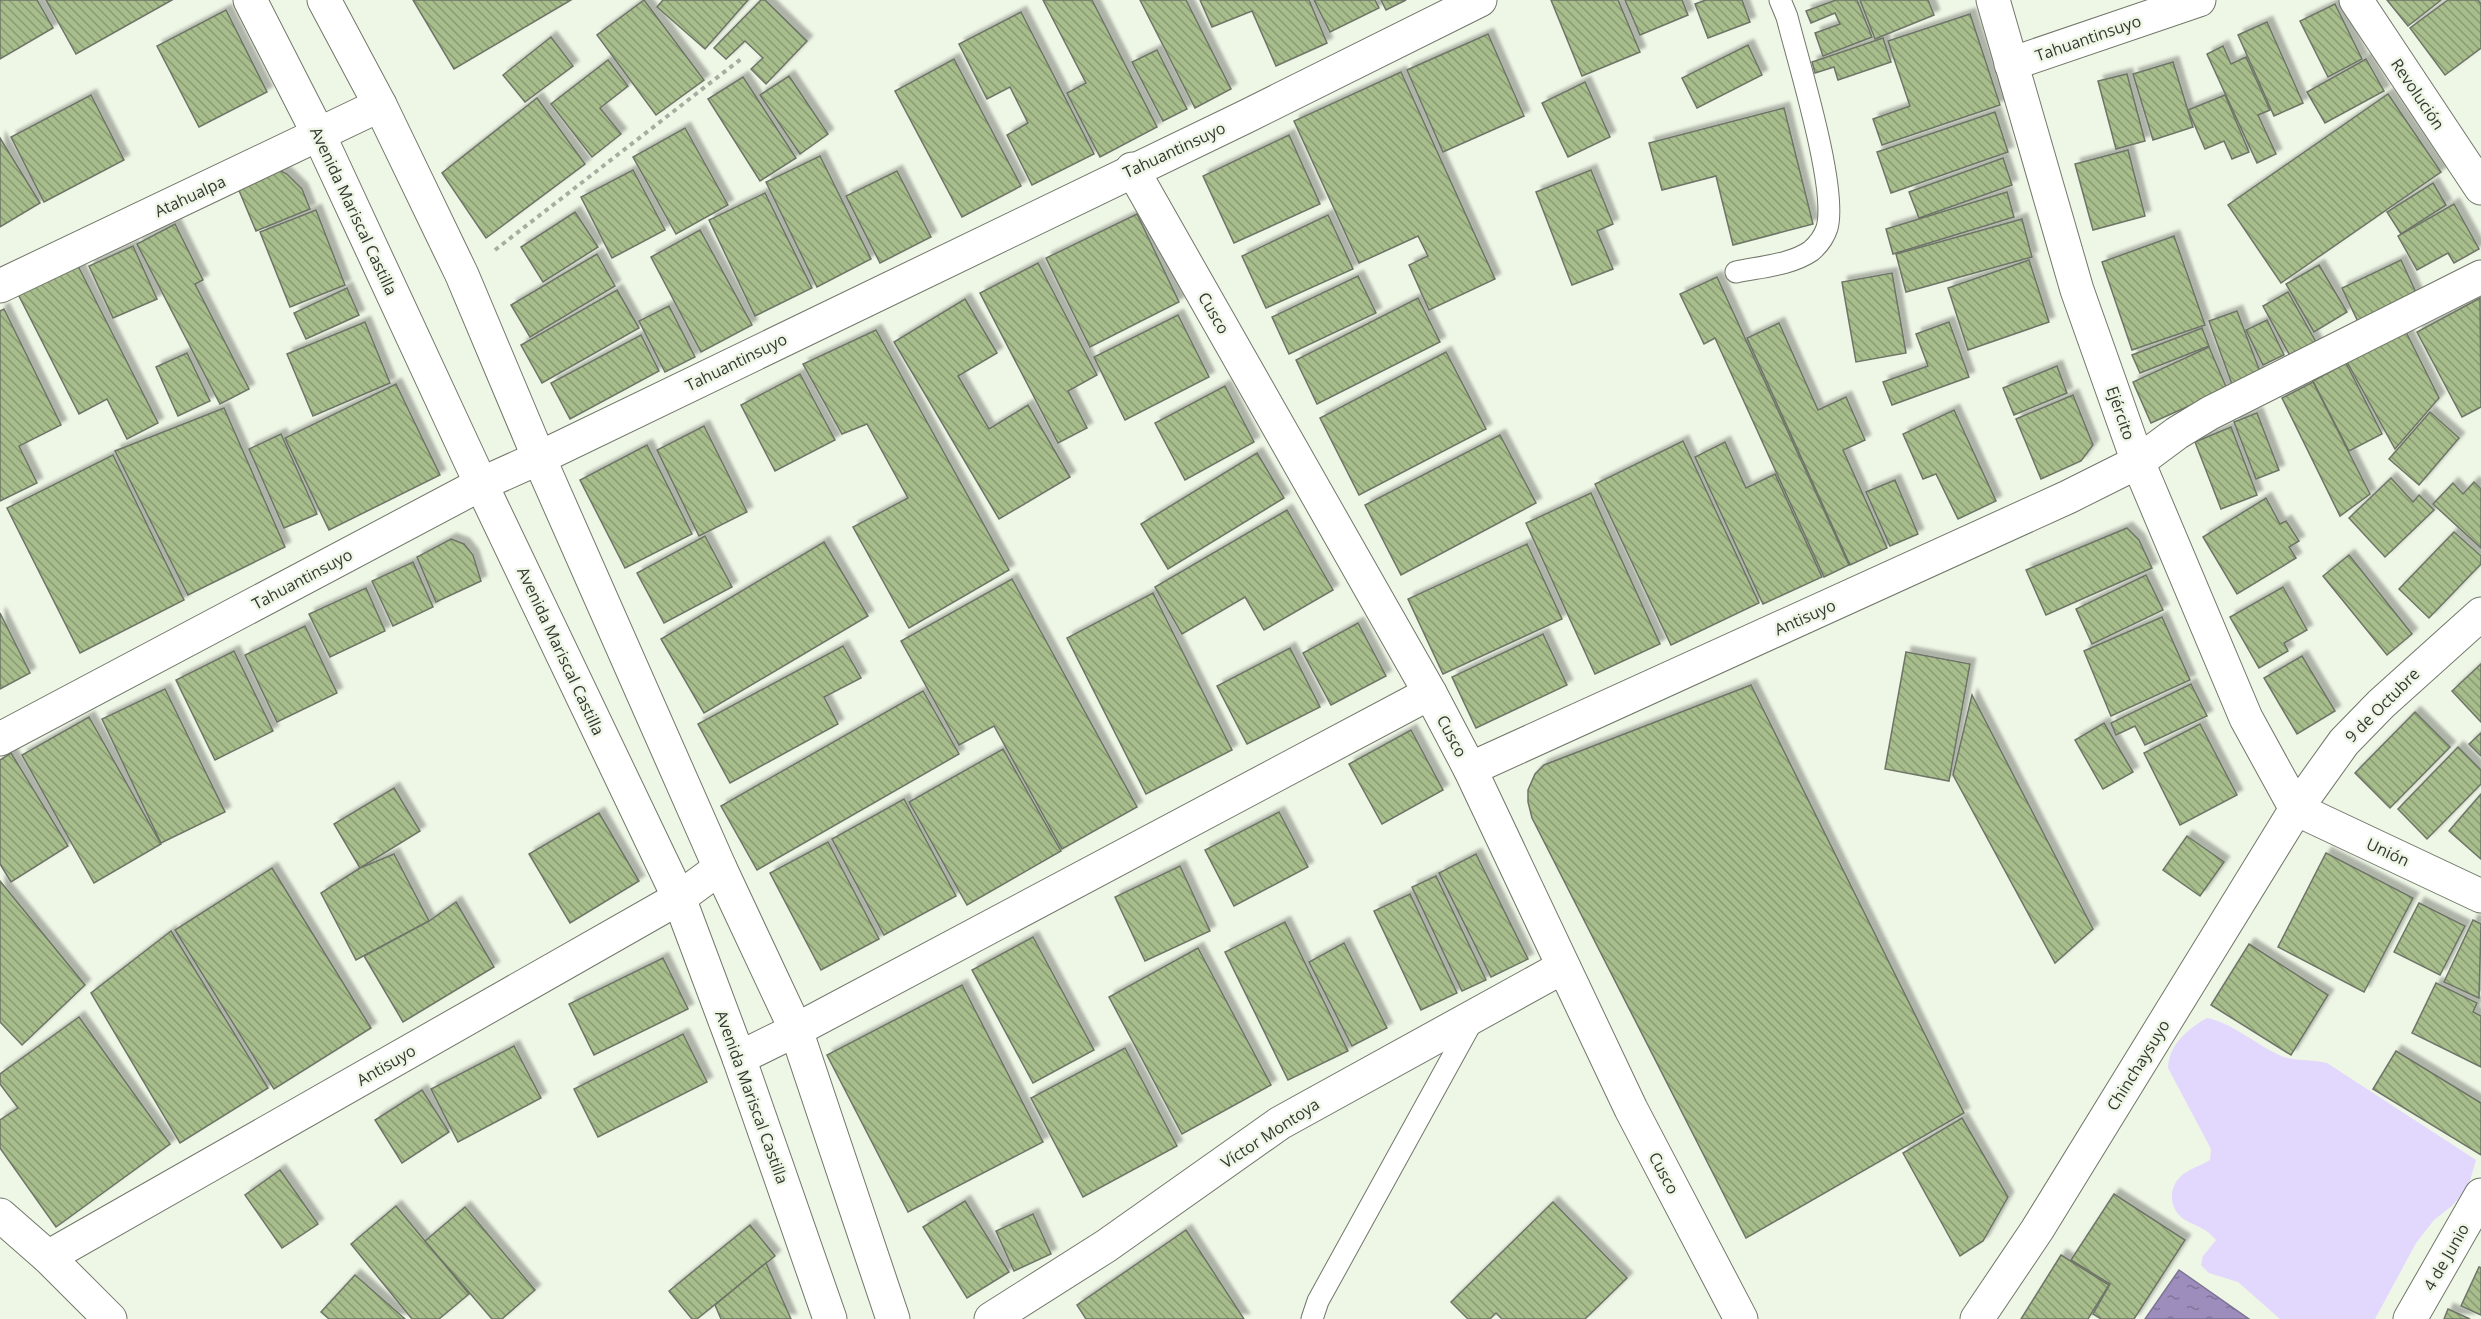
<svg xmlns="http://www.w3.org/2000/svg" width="2481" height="1319" font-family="'Open Sans',sans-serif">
<defs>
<pattern id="water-ripples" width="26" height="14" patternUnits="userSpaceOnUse" patternTransform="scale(1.5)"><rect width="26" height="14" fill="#9c8dbc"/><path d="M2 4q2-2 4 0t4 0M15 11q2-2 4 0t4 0" fill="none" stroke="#807499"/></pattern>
<pattern id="building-back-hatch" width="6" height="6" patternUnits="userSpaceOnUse" patternTransform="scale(1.5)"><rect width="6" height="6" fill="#a7bd8c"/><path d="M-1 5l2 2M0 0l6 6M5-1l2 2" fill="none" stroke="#899b73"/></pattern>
<filter id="shadow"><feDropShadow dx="5.5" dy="-5.5" stdDeviation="1.5" flood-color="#0004"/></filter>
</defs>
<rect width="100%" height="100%" fill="#eef6e6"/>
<path fill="#e2d7fd" d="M 2207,1018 C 2232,1023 2254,1043 2277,1054 C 2292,1062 2310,1059 2327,1063 L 2476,1160 L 2468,1187 L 2453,1205 L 2434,1220 L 2416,1243 L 2375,1319 L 2280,1319 L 2238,1282 L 2209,1273 L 2201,1265 L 2203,1256 L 2216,1240 C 2206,1228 2198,1227 2185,1220 C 2168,1209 2167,1185 2185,1173 C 2192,1168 2202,1165 2210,1160 L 2211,1149 L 2168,1068 C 2169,1044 2188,1029 2207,1018 Z"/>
<polygon fill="url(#water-ripples)" stroke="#7d7493" stroke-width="1.5" points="2179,1270 2249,1319 2145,1319"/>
<g fill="url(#building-back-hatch)" stroke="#6e7567" stroke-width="1.5" filter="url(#shadow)">
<polygon points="0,0 37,0 53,28 0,59"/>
<polygon points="46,0 172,0 76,54"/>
<polygon points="413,0 571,0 454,69"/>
<polygon points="644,0 704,80 656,115 597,35"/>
<polygon points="663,0 748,0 705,49 657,7"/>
<polygon points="761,0 765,0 807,41 766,84 751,69 763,58 745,41 726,59 714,48"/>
<polygon points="1043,0 1092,0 1157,127 1100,157 1067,93 1086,83"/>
<polygon points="1140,0 1186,0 1231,89 1195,108"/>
<polygon points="1200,0 1309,0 1327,43 1276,66 1252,11 1212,27"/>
<polygon points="1314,0 1375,0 1379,8 1330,32"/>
<polygon points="1381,0 1406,0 1386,10"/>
<polygon points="1551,0 1618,0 1640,52 1582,76"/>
<polygon points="1625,0 1682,0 1688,15 1640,35"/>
<polygon points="1706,0 1742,0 1750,22 1708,38 1695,4"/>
<polygon points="1836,0 1857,0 1872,37 1823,56 1815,33 1840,24 1835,13 1811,23 1806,11"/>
<polygon points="1860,0 1928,0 1934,15 1875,39"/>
<polygon points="2387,0 2441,0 2408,26"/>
<polygon points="2448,0 2478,0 2481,4 2481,48 2445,75 2410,28"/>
<polygon points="2335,4 2362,59 2328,77 2300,21"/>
<polygon points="226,10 267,92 199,127 157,46"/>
<polygon points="1021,12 1094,154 1032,185 1007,135 1028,123 1010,87 987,99 959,44"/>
<polygon points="1970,14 2000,105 1882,145 1873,119 1910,106 1888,41"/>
<polygon points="2267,22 2303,103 2274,116 2238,35"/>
<polygon points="1488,34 1524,116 1443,152 1407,70"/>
<polygon points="551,37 573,66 525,102 503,75"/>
<polygon points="1883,38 1891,62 1838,80 1834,67 1815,73 1812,62"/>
<polygon points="1748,45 1762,75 1697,108 1682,78"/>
<polygon points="2223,46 2231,64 2246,57 2270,110 2258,115 2276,154 2257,163 2207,54"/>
<polygon points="1157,50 1187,109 1163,121 1132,62"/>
<polygon points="954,59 1021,186 962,217 895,91"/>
<polygon points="2366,59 2384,91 2325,123 2307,92"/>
<polygon points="608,60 628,86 600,108 621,134 592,157 551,104"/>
<polygon points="2173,62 2193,127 2153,140 2133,74"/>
<polygon points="1401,72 1495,279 1429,310 1409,265 1428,256 1418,236 1359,263 1294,121"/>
<polygon points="2127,74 2145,141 2116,149 2098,81"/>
<polygon points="789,76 828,134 800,154 760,95"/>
<polygon points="743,77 796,158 760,181 708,99"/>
<polygon points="1585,82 1610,137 1568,157 1542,103"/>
<polygon points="2388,94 2441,172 2281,283 2228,205"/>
<polygon points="91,95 124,160 44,202 11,137"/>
<polygon points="2225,95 2249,152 2232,159 2224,141 2205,149 2188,110"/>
<polygon points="537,98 585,164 486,238 442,173"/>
<polygon points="1784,108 1813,224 1733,245 1716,176 1662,190 1649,143"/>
<polygon points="1995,112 2008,152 1891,193 1877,152"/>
<polygon points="685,128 728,205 676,234 633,157"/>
<polygon points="1289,135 1320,204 1234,243 1203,176"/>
<polygon points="0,138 40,203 0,227"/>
<polygon points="2128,150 2145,216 2093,230 2075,164"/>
<polygon points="820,156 871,259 817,287 766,182"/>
<polygon points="2003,158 2012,185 1919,218 1909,192"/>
<polygon points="271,166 287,174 302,189 310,209 256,231 235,181"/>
<polygon points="633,170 665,230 612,258 581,197"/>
<polygon points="1591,170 1613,224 1597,231 1613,269 1572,285 1536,192"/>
<polygon points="897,171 931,237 880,263 846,196"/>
<polygon points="2433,183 2446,205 2401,234 2387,212"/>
<polygon points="2007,192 2014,217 1893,254 1886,229"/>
<polygon points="765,193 812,288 755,316 709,220"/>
<polygon points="2454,204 2479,249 2454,263 2448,253 2417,270 2398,236"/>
<polygon points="316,210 345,285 290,307 260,232"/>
<polygon points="575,212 598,247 543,282 521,247"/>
<polygon points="1137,214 1179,302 1090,347 1046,258"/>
<polygon points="1328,215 1353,269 1266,308 1242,256"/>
<polygon points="2022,219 2032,257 1906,292 1896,254"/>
<polygon points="175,224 203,280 195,284 249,389 220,404 137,244"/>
<polygon points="700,230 752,325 701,352 651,257"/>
<polygon points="2174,236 2205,325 2132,350 2102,262"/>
<polygon points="133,246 157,299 113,318 89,266"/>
<polygon points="597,254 615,286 530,337 511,305"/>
<polygon points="2029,260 2049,322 1968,350 1948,288"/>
<polygon points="2401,260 2420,301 2361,328 2342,288"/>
<polygon points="1038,263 1097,375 1068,391 1087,428 1058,443 980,293"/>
<polygon points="77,264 158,423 127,439 107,399 79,414 18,294"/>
<polygon points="2319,265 2347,312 2314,332 2286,284"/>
<polygon points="1892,273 1906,353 1856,362 1842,282"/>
<polygon points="1358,276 1376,313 1289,354 1272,317"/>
<polygon points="1717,277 1849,565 1824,577 1715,338 1704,344 1680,294"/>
<polygon points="347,288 359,315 306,339 294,313"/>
<polygon points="617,290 639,328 542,383 521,345"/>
<polygon points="2288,292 2321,351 2295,365 2263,306"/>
<polygon points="1418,298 1440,342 1317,404 1296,360"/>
<polygon points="2480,298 2481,407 2462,417 2417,332"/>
<polygon points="965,299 997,353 958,376 989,429 1028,405 1070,477 999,519 894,342"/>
<polygon points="669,306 695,357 665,372 639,321"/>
<polygon points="4,309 61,425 19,446 37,483 0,501 0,311"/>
<polygon points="2237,311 2262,377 2233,387 2209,321"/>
<polygon points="1178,315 1209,377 1125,420 1094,357"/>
<polygon points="2267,320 2284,355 2263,365 2246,330"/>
<polygon points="365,322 390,383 313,416 287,354"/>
<polygon points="1949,322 1969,377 1892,405 1883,382 1928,366 1916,334"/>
<polygon points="1779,323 1818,410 1846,397 1865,440 1843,450 1887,548 1850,565 1747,338"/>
<polygon points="2202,328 2209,346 2140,373 2132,355"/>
<polygon points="876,330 1009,570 909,628 853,527 908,498 867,424 842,434 803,364"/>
<polygon points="2406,332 2439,398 2395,449 2347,362"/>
<polygon points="641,335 659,371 570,419 551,383"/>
<polygon points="2209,347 2227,389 2151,423 2133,382"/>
<polygon points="1446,352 1486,429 1359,495 1320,418"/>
<polygon points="187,353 210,401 178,416 156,367"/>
<polygon points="2346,363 2382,434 2349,451 2313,381"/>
<polygon points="2057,366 2067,393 2014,415 2003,388"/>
<polygon points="800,374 835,440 775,471 741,405"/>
<polygon points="2313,382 2370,494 2340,516 2282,398"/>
<polygon points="396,384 440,475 329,530 285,438"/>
<polygon points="1225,386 1254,442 1185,480 1155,423"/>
<polygon points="2073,395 2093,445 2081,461 2041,479 2016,419"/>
<polygon points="224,408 285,547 188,595 115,451"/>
<polygon points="1954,410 1996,501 1958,519 1936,474 1923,479 1903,434"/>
<polygon points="2430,412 2459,438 2419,485 2389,459"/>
<polygon points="2257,413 2279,470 2256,479 2234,422"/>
<polygon points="704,426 747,512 699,536 657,450"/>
<polygon points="2231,427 2257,495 2221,509 2195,442"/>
<polygon points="281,434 317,514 284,528 249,449"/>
<polygon points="1500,435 1536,503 1401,575 1365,505"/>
<polygon points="1683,441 1759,603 1671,645 1595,484"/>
<polygon points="1725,442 1746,488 1775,474 1822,577 1763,604 1695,457"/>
<polygon points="647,445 692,534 625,568 580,480"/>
<polygon points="1257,453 1284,498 1168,569 1141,524"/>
<polygon points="113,455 184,600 80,653 7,508"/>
<polygon points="2391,478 2413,502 2419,495 2434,510 2385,557 2349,518"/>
<polygon points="1895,480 1918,534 1890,546 1866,492"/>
<polygon points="2474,482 2481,489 2481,548 2433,504 2453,483 2463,494"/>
<polygon points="1591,493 1660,644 1595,674 1526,523"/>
<polygon points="2266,498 2280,524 2286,521 2299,541 2289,547 2296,558 2237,594 2203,537"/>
<polygon points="1287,510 1333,590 1264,630 1245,597 1182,634 1155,587"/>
<polygon points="2127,528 2139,540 2152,568 2046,615 2026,570"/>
<polygon points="2454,532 2481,556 2481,564 2429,618 2399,589"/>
<polygon points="705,536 732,587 664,623 637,573"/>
<polygon points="451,539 464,544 473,555 481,581 436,602 417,557"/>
<polygon points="824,542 868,616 704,713 661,639"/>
<polygon points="1527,544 1562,619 1443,674 1408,599"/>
<polygon points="2349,555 2412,634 2387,655 2323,576"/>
<polygon points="413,562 433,607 393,626 372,581"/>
<polygon points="2146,575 2163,610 2092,644 2076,609"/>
<polygon points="1012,579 1137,807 1062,849 994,726 959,745 901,641"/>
<polygon points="2283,587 2307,630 2284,643 2288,651 2259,668 2230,617"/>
<polygon points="366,588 385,631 330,657 309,614"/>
<polygon points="1153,593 1232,750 1146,794 1067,638"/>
<polygon points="0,613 30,673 0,689"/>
<polygon points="2162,617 2190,680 2111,716 2084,651"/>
<polygon points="1358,623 1386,676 1331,705 1303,653"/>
<polygon points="305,626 337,693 277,722 245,655"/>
<polygon points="1543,634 1567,685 1476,728 1452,677"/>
<polygon points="843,646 861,678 824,697 838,724 730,783 698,724"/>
<polygon points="1290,648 1320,707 1247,744 1217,686"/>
<polygon points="234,651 273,731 215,760 176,680"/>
<polygon points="1906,652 1970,664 1949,781 1885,769"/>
<polygon points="2302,656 2335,711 2297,734 2264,678"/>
<polygon points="2481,664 2481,722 2452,691"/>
<polygon points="2191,684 2207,716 2145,745 2135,726 2116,735 2111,723"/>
<polygon points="1751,685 1964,1113 1746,1238 1532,818 1528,802 1528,790 1535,774 1544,765"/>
<polygon points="165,689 225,812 161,843 102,719"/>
<polygon points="923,691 959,754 757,870 721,806"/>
<polygon points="1972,695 2093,929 2055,963 1953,775"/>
<polygon points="2415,712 2450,747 2390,808 2355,773"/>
<polygon points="89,717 161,844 94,883 22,755"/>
<polygon points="2104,723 2133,772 2103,789 2075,740"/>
<polygon points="2200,724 2237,795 2180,825 2144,753"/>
<polygon points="1411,730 1443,790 1382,824 1349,764"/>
<polygon points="2481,733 2481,756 2469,744"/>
<polygon points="2458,747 2481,770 2481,784 2427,839 2398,809"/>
<polygon points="1003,749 1061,851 967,905 909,802"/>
<polygon points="11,753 68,846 11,882 0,864 0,760"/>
<polygon points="394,788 420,831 360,868 334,824"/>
<polygon points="2481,794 2481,859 2449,831"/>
<polygon points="904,799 956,896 884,935 832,839"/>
<polygon points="1279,812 1308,867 1234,906 1205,850"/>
<polygon points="599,813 639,881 570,923 529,854"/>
<polygon points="2187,836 2224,862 2200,896 2163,870"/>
<polygon points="828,842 879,939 821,970 770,873"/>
<polygon points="2326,853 2413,898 2364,992 2278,947"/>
<polygon points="394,854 429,921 356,960 321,893 360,868"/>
<polygon points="1476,854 1528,959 1491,977 1439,873"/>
<polygon points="1180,866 1210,931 1145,961 1115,897"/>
<polygon points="272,868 371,1028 274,1089 175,930"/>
<polygon points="1436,876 1486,980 1462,991 1412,887"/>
<polygon points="0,881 85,985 22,1045 0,1022"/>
<polygon points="1410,894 1457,993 1421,1010 1374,911"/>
<polygon points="456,902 494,967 403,1022 364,956 429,921"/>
<polygon points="2419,903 2465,926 2440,975 2394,952"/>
<polygon points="2473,920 2481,924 2479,998 2444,982"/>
<polygon points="1285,922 1348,1051 1288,1080 1225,952"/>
<polygon points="171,931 268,1088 180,1143 91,993"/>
<polygon points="1033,937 1094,1050 1033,1083 972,970"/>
<polygon points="1344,943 1387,1028 1352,1046 1309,962"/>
<polygon points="2249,944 2328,995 2291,1055 2211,1005"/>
<polygon points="1198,948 1271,1085 1182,1134 1109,997"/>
<polygon points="663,958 688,1009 594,1055 569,1004"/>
<polygon points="2436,983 2477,1003 2473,1012 2481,1016 2481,1067 2412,1033"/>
<polygon points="962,985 1043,1142 908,1212 827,1055"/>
<polygon points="79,1017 170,1144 56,1227 0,1148 0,1120 18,1108 0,1084 0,1074"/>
<polygon points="683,1034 707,1082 598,1137 574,1089"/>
<polygon points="514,1046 541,1098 458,1142 431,1089"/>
<polygon points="1125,1048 1177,1146 1083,1197 1031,1098"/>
<polygon points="2396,1051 2481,1103 2481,1155 2373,1089"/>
<polygon points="422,1090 449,1132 402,1163 375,1120"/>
<polygon points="1962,1118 2008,1197 1983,1241 1960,1256 1903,1153"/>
<polygon points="280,1170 318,1224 282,1248 245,1195"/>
<polygon points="2114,1194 2185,1240 2134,1319 2101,1319 2093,1314 2110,1284 2071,1260"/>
<polygon points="965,1201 1009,1272 967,1298 923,1227"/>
<polygon points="1553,1202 1627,1278 1585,1319 1502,1319 1496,1313 1490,1319 1468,1319 1451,1302"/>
<polygon points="396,1206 469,1294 439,1319 412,1319 351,1244"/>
<polygon points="465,1207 535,1290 502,1319 492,1319 425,1241"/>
<polygon points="1033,1214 1051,1254 1014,1271 996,1231"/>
<polygon points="750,1225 775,1256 697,1319 692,1319 669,1291"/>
<polygon points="1186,1230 1244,1319 1086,1319 1077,1305"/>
<polygon points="2061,1255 2109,1285 2088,1319 2021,1319"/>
<polygon points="766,1263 791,1319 721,1319 715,1305"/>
<polygon points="2479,1267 2481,1268 2481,1315 2461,1306"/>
<polygon points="355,1275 405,1319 329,1319 321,1312"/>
<polygon points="2448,1309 2470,1319 2444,1319"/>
</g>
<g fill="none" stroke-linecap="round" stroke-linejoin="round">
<defs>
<g id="service">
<path d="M 1736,272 C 1759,267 1791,265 1811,251 C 1818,245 1824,237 1827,228 C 1838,189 1798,61 1787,17 L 1780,0"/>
<polyline points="1312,1319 1318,1301 1474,1018"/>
</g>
<g id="minor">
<polyline points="1993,0 2077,290 2138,462 2246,718 2296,809"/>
<polyline points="2356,0 2481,188"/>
<polyline points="2011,64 2199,0"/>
<polyline points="1132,169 1430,693 1470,769 1631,1109 1741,1319"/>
<polyline points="0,286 380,105"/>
<polyline points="0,739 481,484 539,458 1245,117 1480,0"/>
<polyline points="1470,769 2068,497 2138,462 2177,433 2210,413 2481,277"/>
<polyline points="2296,809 2481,896"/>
<polyline points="739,1058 796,1030 1430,693"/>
<polyline points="48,1257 679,898 720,868"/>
<polyline points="991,1319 1106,1246 1280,1123 1563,967"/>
<polyline points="1977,1319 2037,1230 2296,809 2344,742 2381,704 2481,614"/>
<polyline points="2410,1319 2481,1195"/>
</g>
<g id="tertiary">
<polyline points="250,0 319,135 481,484 679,898 739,1058 830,1319"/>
<polyline points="324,0 380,105 462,275 539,458 720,868 796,1030 893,1319"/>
<polyline points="0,1215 48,1257 110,1319"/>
</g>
</defs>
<use href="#service" stroke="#717769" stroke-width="23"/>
<use href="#minor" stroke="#717769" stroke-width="35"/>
<use href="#tertiary" stroke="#717769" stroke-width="35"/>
<polyline stroke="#a7ada1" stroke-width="4" stroke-dasharray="4.5 4.5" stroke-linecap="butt" points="495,250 741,59"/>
<use href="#service" stroke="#fff" stroke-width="21"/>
<use href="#minor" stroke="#fff" stroke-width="33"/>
<use href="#tertiary" stroke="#fff" stroke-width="33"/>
</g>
<g text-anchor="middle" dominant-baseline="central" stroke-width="5" stroke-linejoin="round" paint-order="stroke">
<g font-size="16" fill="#353832" stroke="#eef6e6">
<text transform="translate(2088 38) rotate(-19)">Tahuantinsuyo</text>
<text transform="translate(2418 94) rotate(56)">Revolución</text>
<text transform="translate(1174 150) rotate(-25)">Tahuantinsuyo</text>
<text transform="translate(190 196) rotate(-25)">Atahualpa</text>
<text transform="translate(354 211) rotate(65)">Avenida Mariscal Castilla</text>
<text transform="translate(1214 313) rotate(60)">Cusco</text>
<text transform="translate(736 362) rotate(-26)">Tahuantinsuyo</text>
<text transform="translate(2121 413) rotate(71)">Ejército</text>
<text transform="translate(302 579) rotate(-28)">Tahuantinsuyo</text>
<text transform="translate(1805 617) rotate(-24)">Antisuyo</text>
<text transform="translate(561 651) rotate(65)">Avenida Mariscal Castilla</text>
<text transform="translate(2382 705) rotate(-45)">9 de Octubre</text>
<text transform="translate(1452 736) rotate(62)">Cusco</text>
<text transform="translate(2388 852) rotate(25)">Unión</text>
<text transform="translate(386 1065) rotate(-30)">Antisuyo</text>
<text transform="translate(2138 1065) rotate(-58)">Chinchaysuyo</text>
<text transform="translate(752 1097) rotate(70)">Avenida Mariscal Castilla</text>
<text transform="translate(1270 1133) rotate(-33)">Víctor Montoya</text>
<text transform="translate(1664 1173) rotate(62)">Cusco</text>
<text transform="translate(2446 1257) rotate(-60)">4 de Junio</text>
</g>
</g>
</svg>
